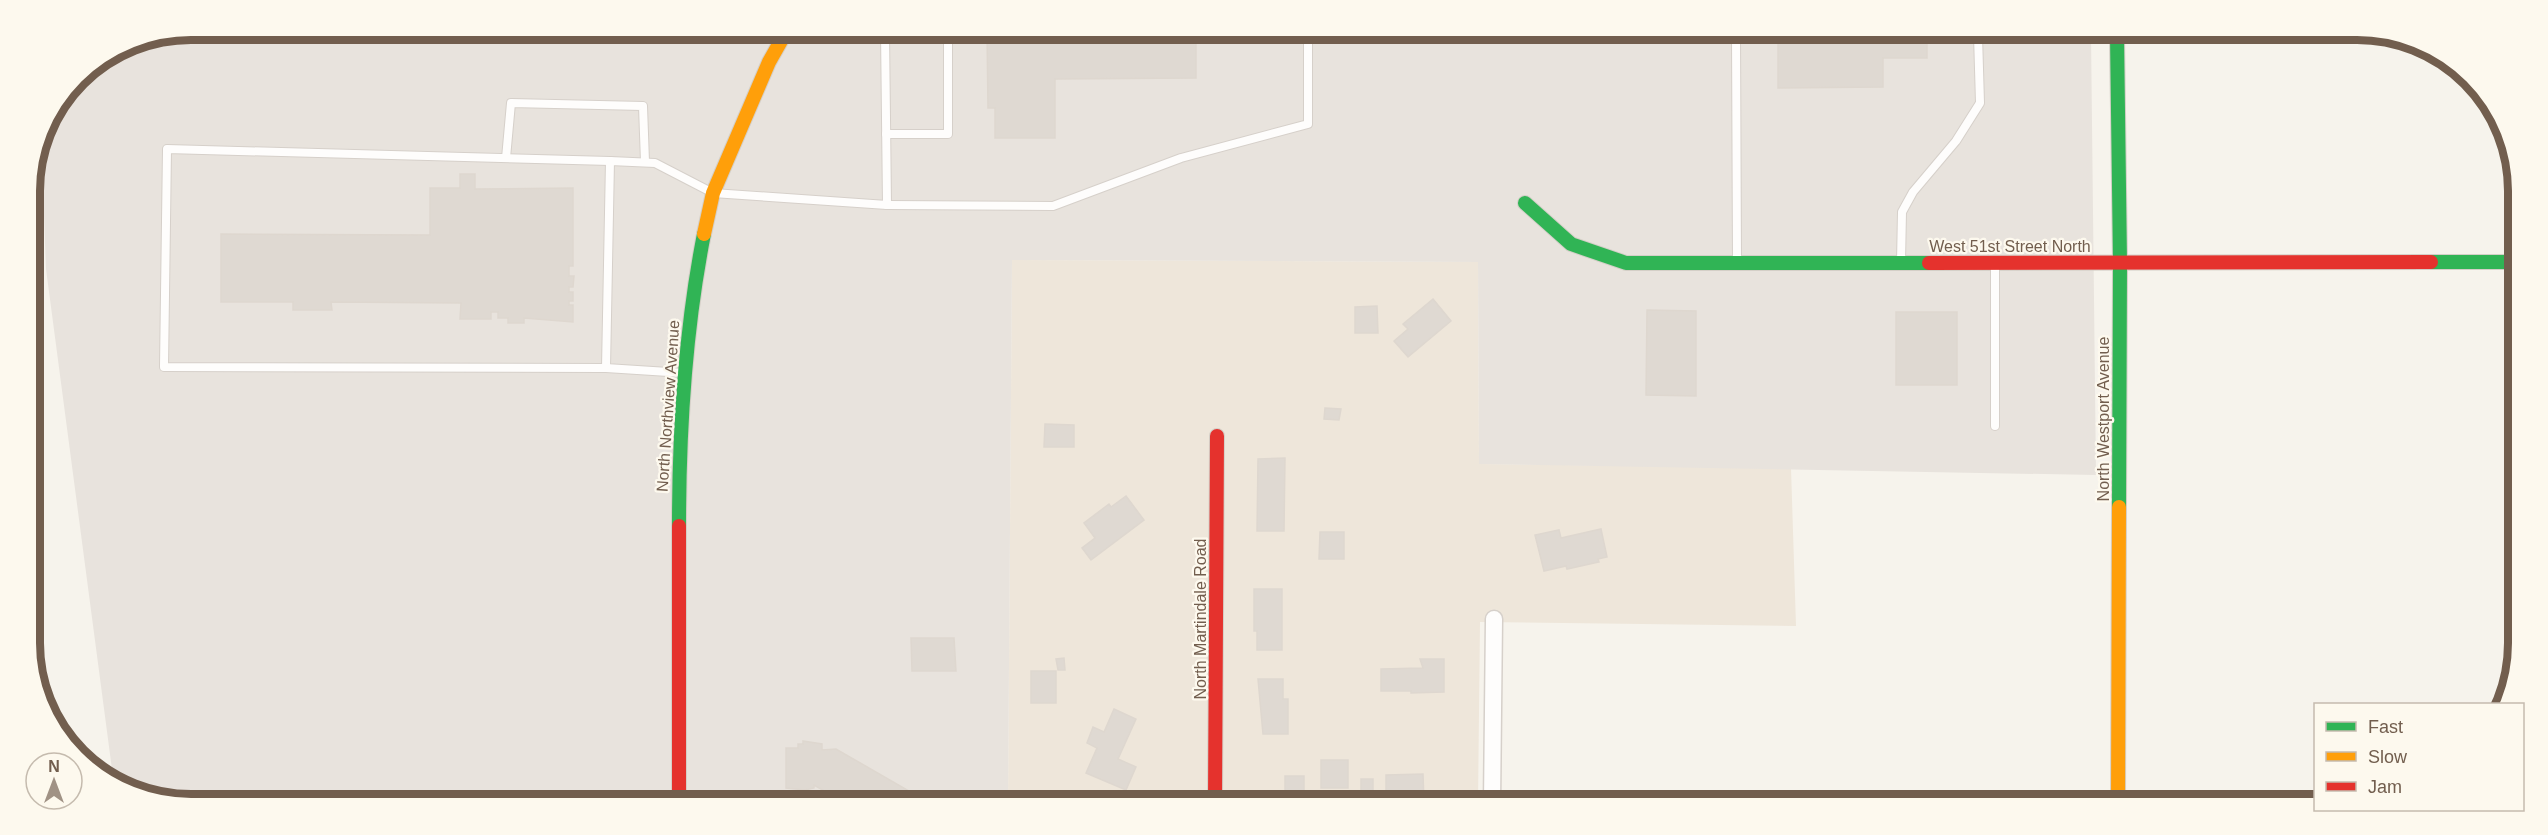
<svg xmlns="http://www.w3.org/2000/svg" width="2548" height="835" font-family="Arial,sans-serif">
<rect width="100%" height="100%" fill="#f6f3ec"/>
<polygon fill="#eee6da" points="1012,260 1478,262 1479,464 1791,468 1796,626 1480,622 1478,803 1008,801"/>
<polygon fill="#e8e3dd" points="191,30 2091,35 2096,475 1479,464 1478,262 1012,260 1008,801 149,799 113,777 46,269 41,135 42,129 77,77 130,42"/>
<g fill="#dfd9d2" stroke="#ded7cf" stroke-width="1.5">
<polygon points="987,32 1196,33 1196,78 1055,79 1055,138 995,138 995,108 988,108"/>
<polygon points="1778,34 1927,34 1927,58 1883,58 1883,87 1778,88"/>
<polygon points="460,174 475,174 475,189 573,188 573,266 569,266 569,276 574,276 573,287 569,287 569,292 573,292 573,301 569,301 569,305 573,305 573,322 524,318 524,323 508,323 508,318 498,318 498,312 491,312 491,319 460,319 461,303 331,302 332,310 293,310 293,302 221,302 221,234 430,235 430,188 460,188"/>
<polygon points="1433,299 1451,321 1408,357 1394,341 1408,329 1403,324"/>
<polygon points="1377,306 1378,333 1355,333 1355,307"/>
<polygon points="1647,310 1696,311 1696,396 1646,395"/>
<rect x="1896" y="312" width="61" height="73"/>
<polygon points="1325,408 1341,409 1339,420 1324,419"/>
<polygon points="1045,424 1074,425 1074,447 1044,447"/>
<polygon points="1285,458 1284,531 1257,531 1258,459"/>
<polygon points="1126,496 1144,520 1091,560 1082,548 1095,538 1084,523 1109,504 1111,507"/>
<polygon points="1601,529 1607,557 1598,559 1599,562 1567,569 1566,566 1544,571 1535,535 1559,530 1561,538"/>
<polygon points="1320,532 1344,532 1344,559 1319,559"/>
<polygon points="1254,589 1282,589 1282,650 1257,650 1257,631 1254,631"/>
<polygon points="911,638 954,638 956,671 912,671"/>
<polygon points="1064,658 1065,670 1058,670 1056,659"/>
<polygon points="1420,659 1444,659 1444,692 1411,693 1411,691 1381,691 1381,669 1423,668"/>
<rect x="1031" y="671" width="25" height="32"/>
<polygon points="1258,679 1283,679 1283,699 1288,699 1288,734 1263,734"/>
<polygon points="1114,709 1136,719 1118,759 1136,767 1126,790 1086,773 1097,748 1087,743 1093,727 1104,732"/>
<polygon points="803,741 822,744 822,750 836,749 909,791 904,801 842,801 814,785 814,788 805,790 786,788 786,748 798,748 798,744 803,744"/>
<rect x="1321" y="760" width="27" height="28"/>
<polygon points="1423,774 1424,802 1386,802 1386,775"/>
<rect x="1285" y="776" width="19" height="15"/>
<polygon points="1361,779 1373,779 1373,792 1368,792 1368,798 1361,798"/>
</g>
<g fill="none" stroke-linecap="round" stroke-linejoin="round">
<defs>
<g id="lane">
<polyline points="1736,34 1737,261"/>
<polyline points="886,134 948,134 948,32"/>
<polyline points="506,158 511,103 643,106 645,162"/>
<polyline points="887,205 1053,206 1181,158 1308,124 1308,33"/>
<polyline points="1901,262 1902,212 1913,192 1956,141 1980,103 1978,35"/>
<polyline points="1995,263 1995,426"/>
<polyline points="606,368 164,367 167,149 610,161"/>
<polyline points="684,373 606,368 610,161 655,163 713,193 887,205 885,32"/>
</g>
<polyline id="street" points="1492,803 1494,619"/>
<g id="fast">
<polyline points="2117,35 2120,263 2119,507"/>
<polyline points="1525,203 1571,244 1626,263 1929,263"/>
<polyline points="2431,262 2514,262"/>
<path d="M 679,526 C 679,428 685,330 704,234"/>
</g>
<g id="slow">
<polyline points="704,234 713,193 769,62 786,32"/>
<polyline points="2118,804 2119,507"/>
</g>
<g id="jam">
<polyline points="1929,263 2431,262"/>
<polyline points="679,526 679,801"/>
<polyline points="1215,802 1217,436"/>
</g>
</defs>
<use href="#lane" stroke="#d6d0ca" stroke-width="10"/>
<use href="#street" stroke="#d6d0ca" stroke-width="19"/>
<use href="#fast" stroke="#d4cfc7" stroke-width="16"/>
<use href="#slow" stroke="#d4cfc7" stroke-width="16"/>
<use href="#jam" stroke="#d4cfc7" stroke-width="16"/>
<use href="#lane" stroke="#fefdfc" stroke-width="8"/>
<use href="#street" stroke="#fefdfc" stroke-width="16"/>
<use href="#fast" stroke="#30b455" stroke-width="14"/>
<use href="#slow" stroke="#ff9f0a" stroke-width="14"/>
<use href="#jam" stroke="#e5322d" stroke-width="14"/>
</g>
<g text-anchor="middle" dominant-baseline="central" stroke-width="4.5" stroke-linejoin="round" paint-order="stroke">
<g font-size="16" fill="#725e4e" stroke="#fdf9ee">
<text x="2010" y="246">West 51st Street North</text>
<text transform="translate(668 406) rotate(-86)">North Northview Avenue</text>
<text transform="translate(2103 419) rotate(-90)">North Westport Avenue</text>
<text transform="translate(1200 619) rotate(-90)">North Martindale Road</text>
</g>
</g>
<path d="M0 0H2548V835H0ZM191 40H2357A151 151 0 0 1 2508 191V643A151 151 0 0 1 2357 794H191A151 151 0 0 1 40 643V191A151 151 0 0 1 191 40Z" fill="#fdf9ee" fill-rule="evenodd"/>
<path fill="none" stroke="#725e4e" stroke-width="8" d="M191 40H2357A151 151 0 0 1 2508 191V643A151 151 0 0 1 2357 794H191A151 151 0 0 1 40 643V191A151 151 0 0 1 191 40Z"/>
<rect x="2314" y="703" width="210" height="108" fill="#fdf9ee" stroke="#c5bbae" stroke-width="1.5"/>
<rect x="2326" y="722" width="30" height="9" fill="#30b455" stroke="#c5bbae" stroke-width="1.5"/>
<text x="2368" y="733" font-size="18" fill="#725e4e">Fast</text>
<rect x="2326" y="752" width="30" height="9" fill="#ff9f0a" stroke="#c5bbae" stroke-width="1.5"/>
<text x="2368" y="763" font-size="18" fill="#725e4e">Slow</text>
<rect x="2326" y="782" width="30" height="9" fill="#e5322d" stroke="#c5bbae" stroke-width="1.5"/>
<text x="2368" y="793" font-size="18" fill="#725e4e">Jam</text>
<g transform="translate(54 781)"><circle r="28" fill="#fdf9ee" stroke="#c5bbae" stroke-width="1.5"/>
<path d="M0-4.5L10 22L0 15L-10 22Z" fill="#a09285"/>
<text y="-9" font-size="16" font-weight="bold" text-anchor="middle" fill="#725e4e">N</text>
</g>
</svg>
